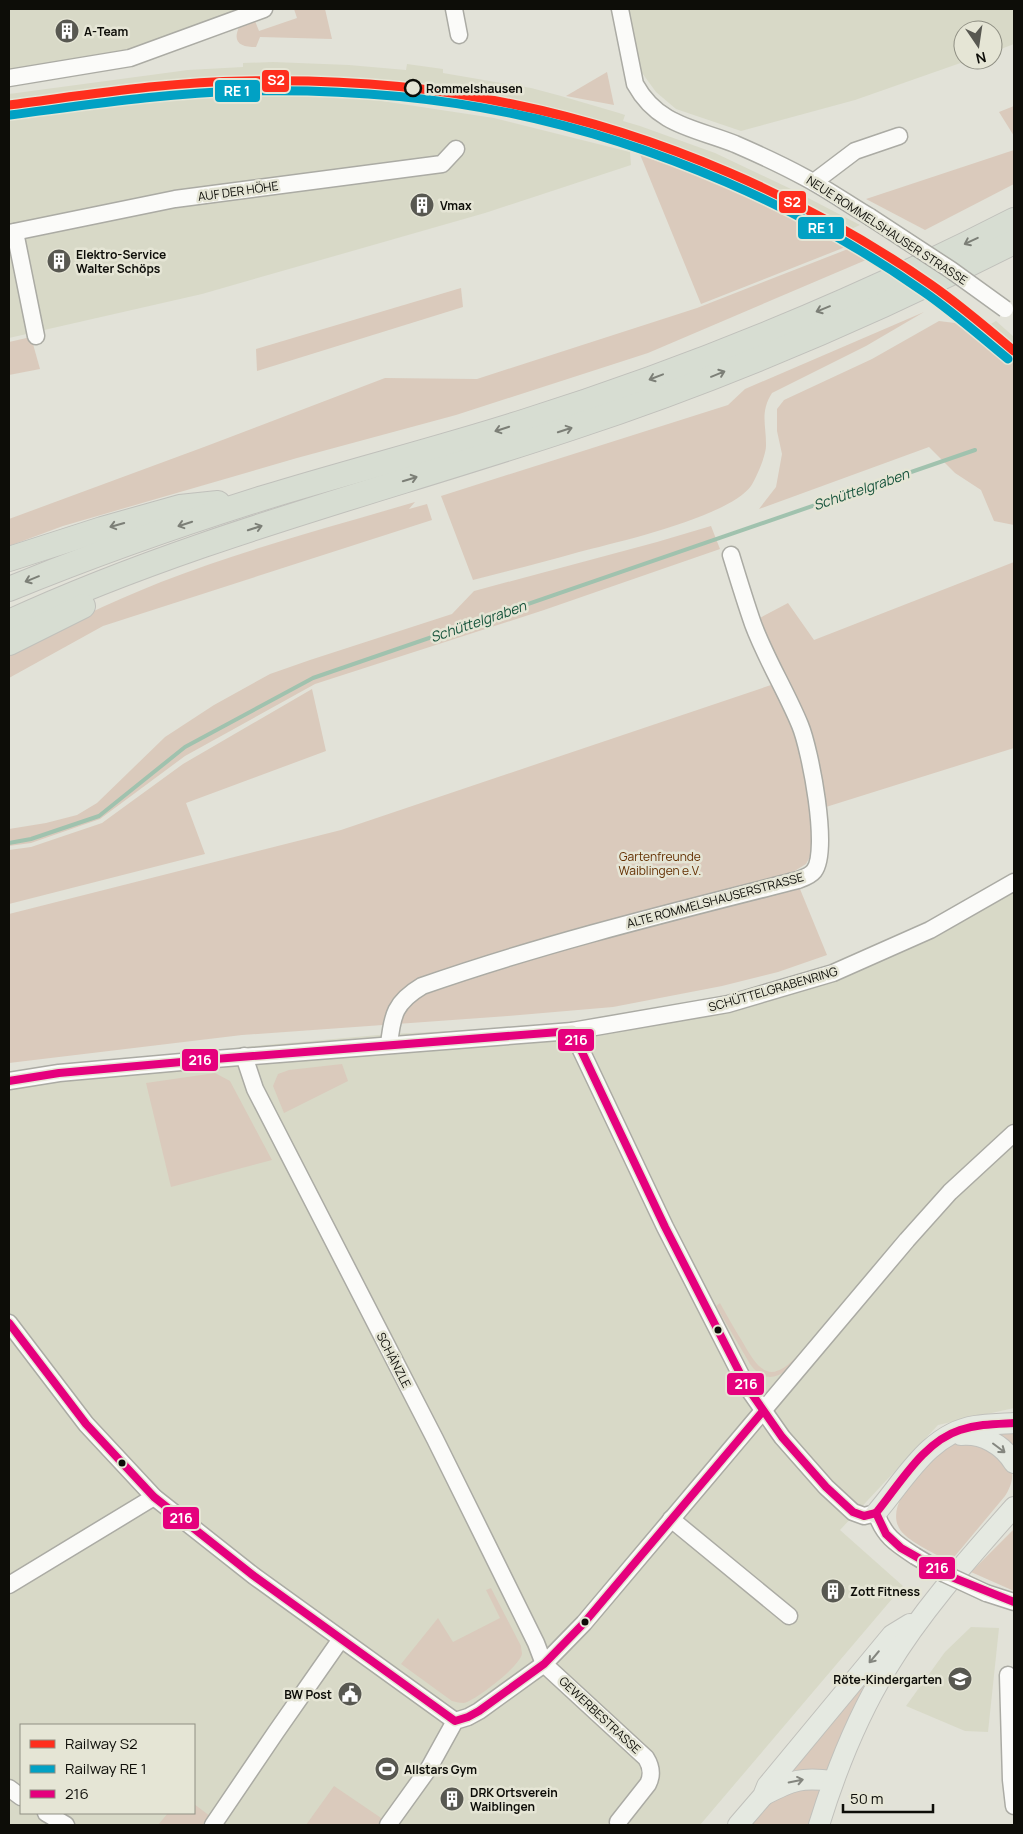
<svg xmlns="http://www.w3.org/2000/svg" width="1023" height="1834" font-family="Manrope,sans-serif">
<rect width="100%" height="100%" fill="#e2e2d8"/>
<g fill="#d8d9c7" fill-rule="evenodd">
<polygon points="9,9 264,9 130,58 9,74"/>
<polygon points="629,9 1014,9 1014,44 993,52 993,30 963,30 963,60 969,60 855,100 741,131 676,109 656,92 637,66"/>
<polygon points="273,62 349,65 406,70 407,64 443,69 443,73 531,88 561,96 619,113 625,115 623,121 640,126 715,153 791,189 860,225 840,234 746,185 695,162 618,137 617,139 520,114 441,99 440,103 403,98 403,95 328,90 243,89 242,85 122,96 9,110 9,94 188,70 243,67 243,63"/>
<polygon points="261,93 349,96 494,118 630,152 631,165 485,213 202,294 9,338 9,118 163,96"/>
<polygon points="996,321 1014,337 1014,359 980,330"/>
<path d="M 1014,876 L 1014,1408 L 938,1425 L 840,1530 L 903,1586 L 700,1825 L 9,1825 L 9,1074 L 244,1047 L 390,1034 L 571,1025 L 724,998 L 831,966 L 926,925 ZM 21,1725 L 194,1725 L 194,1813 L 21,1813 Z"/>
<polygon points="971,1627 999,1628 988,1732 965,1731 906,1706 945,1652"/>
</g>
<g fill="#dacabc">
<path d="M 294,9 L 325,9 L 332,39 L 260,37 L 256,47 C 241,47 232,43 239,27 L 255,21 L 259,31 L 297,18 Z"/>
<polygon points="607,72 614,105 566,96"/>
<polygon points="1014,106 1014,136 999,112"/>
<polygon points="1014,150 1014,184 925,230 866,199"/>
<polygon points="639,152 711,175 769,208 848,246 701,304"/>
<polygon points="848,249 866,260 648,353 456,415 297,458 63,526 9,546 9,519 204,447 385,378 477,379 697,308"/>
<polygon points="461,288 463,307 257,371 256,349"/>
<path d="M 924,312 L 866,346 L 772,393 C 760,412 766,424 766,444 C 767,454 756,478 751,486 C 728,517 618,542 579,552 C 544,562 508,571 473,580 L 441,496 L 728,405 L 745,389 Z"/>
<polygon points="939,321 963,324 1014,361 1014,525 994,521 981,490 955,473 929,447 759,509 776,487 782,454 777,431 777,409 784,400 872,359"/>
<polygon points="31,337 40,369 9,375 9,342"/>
<path d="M 415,502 L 409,509 L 427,504 L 432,520 L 103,626 L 9,678 L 9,653 C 58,627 109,603 161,582 C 243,550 330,527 415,502 Z"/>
<polygon points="711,526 720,549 544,610 315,684 185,756 100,819 31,843 9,846 9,829 46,823 77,815 97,803 165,737 214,705 270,674 310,660 452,614 474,591 657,542"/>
<polygon points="1014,562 1014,748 810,812 814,849 806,864 793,872 827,955 778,972 722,986 613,1007 508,1016 242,1035 9,1063 9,914 341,830 786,680 758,619 788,603 814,640"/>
<polygon points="312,689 326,751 186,803 205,854 9,904 9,850 31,847 102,823 183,764"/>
<polygon points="342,1064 348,1081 284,1113 273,1086 278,1074 289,1070"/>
<polygon points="215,1073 230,1081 272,1160 171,1187 146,1083"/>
<path d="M 720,1303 C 727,1316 734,1328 742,1341 C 759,1371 770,1386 799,1354 L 802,1357 C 785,1373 768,1389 750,1364 L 716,1306 Z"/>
<polygon points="1014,1428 1014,1455 984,1429"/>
<path d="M 949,1443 L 985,1445 L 1012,1471 C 1013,1481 1010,1488 1005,1496 L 950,1562 C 936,1554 911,1543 901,1531 C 880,1503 932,1460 949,1443 Z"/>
<polygon points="1014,1529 1014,1591 971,1572"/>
<path d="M 491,1588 L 521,1646 C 521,1649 522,1652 522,1654 C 519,1667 476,1700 464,1703 C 460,1703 456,1702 452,1701 L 401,1664 L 438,1618 L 453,1642 L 500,1618 L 486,1590 Z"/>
<polygon points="870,1673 846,1724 828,1770 826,1772 786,1777"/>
<polygon points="795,1785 823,1788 810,1825 749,1825 772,1800"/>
<polygon points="334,1786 387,1822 384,1825 306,1825"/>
<polygon points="194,1804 210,1816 202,1825 158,1825 168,1813 194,1813"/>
</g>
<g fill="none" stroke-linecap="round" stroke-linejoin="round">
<polyline stroke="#a0c2ae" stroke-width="4" points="9,843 31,839 99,816 185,747 313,678 975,450"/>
<defs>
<g id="minor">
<polyline points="454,9 459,35"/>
<path d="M 620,9 L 635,84 C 658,126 695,128 735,144 C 758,154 782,165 804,177 C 827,189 848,204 870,217"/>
<polyline points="9,78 130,58 264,9"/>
<polyline points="814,182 855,151 899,136"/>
<polyline points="15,232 36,336"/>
<polyline points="9,233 175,199 442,164 456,149"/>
<polyline points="572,1031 728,1004 833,973 930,930 1014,882"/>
<path d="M 389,1045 C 392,1015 395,1002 422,986 C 545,943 672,912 798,880 C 803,878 810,876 814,871 C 830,851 810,749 800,725 C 786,691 766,659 753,624 C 745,601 738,578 731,555"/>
<path d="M 244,1056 L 255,1089 L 435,1439 L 536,1643 L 544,1664 L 646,1758 C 651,1766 653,1774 648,1784 L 618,1822"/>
<path d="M 9,1081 L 59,1073 L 215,1059 L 572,1031 L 665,1227 L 747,1387 L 782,1437 L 826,1487 L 853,1512 L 864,1516 L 876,1513 C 884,1536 895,1543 915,1556"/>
<polyline points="9,1323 86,1424 154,1497 254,1576 455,1721"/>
<polyline points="671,1519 789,1616"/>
<polyline points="9,1585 154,1497"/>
<polyline points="986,1593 1014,1602"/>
<polyline points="1008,1675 1011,1780 1014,1806"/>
<polyline points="9,1788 21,1797"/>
<polyline points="46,1813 66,1825"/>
<polyline points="213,1825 276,1732 341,1639"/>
<polyline points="388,1825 429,1768 455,1721 468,1717 479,1711 544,1664 584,1623 907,1240 950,1192 1014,1133"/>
</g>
<g id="major">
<path d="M 961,1435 C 983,1433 1003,1445 1014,1463"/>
<path d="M 876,1513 C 904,1481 929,1433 975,1426 C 988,1424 1001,1424 1014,1423"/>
<path d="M 764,1795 C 793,1780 801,1777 833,1781"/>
<polyline points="738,1825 763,1796 767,1786 892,1635 910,1624"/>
<path d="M 819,1825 C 836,1770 857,1717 887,1668 C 922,1610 969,1558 1014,1507"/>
</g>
<g id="highway">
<polyline points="9,559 102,529 180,507 218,503"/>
<path d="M 9,589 C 92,555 177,525 263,498 C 350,471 439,449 526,421 C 694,368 858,300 1014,220"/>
<path d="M 9,622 C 189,539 382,491 571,428 C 723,378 872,314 1014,242"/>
<polyline points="9,643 83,606"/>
</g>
</defs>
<use href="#minor" stroke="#ababa4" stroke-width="19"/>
<use href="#major" stroke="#c0c0bb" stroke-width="22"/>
<use href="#highway" stroke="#c0c0bb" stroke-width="26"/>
<use href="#minor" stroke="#fbfbf9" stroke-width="16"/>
<use href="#major" stroke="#e5e9e1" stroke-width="20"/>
<use href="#highway" stroke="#d7ddd2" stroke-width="24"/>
<defs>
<g id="minor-bridge">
<polyline points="870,217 951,270 1005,309"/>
<polyline points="915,1556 945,1574 986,1593"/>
</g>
</defs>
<use href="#minor-bridge" stroke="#ababa4" stroke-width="19" stroke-linecap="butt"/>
<use href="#minor-bridge" stroke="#fbfbf9" stroke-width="16"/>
<defs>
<g id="bus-1">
<polyline points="9,1081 59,1073 215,1059 572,1031 665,1227 747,1387 782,1437 826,1487 853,1512 864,1516 876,1513"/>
<polyline points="9,1323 86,1424 154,1497 254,1576 455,1721 468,1717 479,1711 544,1664 584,1623 763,1411"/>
<path d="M 876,1513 C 900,1484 923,1442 960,1430 C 978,1424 996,1424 1014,1423"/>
<polyline points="876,1513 886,1534 901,1548 954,1578 1014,1602"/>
</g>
</defs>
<use href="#bus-1" stroke="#e5e5d5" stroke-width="11"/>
<use href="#bus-1" stroke="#e5007d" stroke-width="8"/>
<defs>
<path id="rail-1" d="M 9,105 C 87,95 166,82 245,81 C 334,79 425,85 512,104 C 659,134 807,198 930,284 C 959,304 987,328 1014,351"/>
<path id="rail-2" d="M 10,115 C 88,105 166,93 244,91 C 333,89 423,95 510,113 C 654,143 803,207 924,292 C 953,312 980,336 1008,359"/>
</defs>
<use href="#rail-1" stroke="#e5e5d5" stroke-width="12"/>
<use href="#rail-2" stroke="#e5e5d5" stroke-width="12"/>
<use href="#rail-1" stroke="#ff2e1d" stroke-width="9"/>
<use href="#rail-2" stroke="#01a1c4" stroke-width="9"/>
</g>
<defs><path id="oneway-shaft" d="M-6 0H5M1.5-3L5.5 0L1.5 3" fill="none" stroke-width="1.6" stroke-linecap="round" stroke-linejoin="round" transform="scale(1.25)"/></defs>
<g stroke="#7c7f77">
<use href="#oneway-shaft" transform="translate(971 241) rotate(155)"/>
<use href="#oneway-shaft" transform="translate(823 309) rotate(158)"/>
<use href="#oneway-shaft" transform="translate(718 374) rotate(-22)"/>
<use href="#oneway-shaft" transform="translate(656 377) rotate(159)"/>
<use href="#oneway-shaft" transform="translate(502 429) rotate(162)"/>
<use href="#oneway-shaft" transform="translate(565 430) rotate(-18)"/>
<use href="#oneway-shaft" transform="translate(410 479) rotate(-17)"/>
<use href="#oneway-shaft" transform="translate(185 524) rotate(162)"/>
<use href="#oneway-shaft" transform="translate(117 525) rotate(164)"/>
<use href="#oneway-shaft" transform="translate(255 528) rotate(-18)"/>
<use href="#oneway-shaft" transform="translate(32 579) rotate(158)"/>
</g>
<g stroke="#84867f">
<use href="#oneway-shaft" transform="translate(999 1448) rotate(37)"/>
<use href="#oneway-shaft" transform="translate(874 1657) rotate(130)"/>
<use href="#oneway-shaft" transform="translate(796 1781) rotate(-12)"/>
</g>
<defs>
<symbol id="building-disc" viewBox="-11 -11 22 22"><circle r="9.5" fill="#585851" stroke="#e5e5d5"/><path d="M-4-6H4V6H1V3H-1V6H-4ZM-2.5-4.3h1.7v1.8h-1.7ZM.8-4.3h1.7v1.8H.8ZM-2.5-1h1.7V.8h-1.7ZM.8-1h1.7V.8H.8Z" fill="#fff"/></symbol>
<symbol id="school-disc" viewBox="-11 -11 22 22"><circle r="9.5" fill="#585851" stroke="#e5e5d5"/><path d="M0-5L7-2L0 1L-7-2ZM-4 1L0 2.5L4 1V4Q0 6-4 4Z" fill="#fff"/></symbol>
<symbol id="civic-disc" viewBox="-11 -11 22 22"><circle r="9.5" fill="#585851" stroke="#e5e5d5"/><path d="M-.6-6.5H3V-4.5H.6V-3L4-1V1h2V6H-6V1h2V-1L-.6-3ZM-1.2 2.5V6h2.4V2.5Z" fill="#fff"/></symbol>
<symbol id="stadium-disc" viewBox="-11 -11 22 22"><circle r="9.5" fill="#585851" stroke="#e5e5d5"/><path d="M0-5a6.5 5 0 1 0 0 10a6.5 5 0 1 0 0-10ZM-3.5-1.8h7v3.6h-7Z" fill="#fff"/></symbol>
</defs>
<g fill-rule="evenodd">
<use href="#building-disc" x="53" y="17" width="28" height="28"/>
<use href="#building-disc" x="408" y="191" width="28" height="28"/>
<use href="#building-disc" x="45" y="247" width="28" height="28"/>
<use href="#building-disc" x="819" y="1577" width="28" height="28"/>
<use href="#school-disc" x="946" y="1665" width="28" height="28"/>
<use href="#civic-disc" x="336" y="1680" width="28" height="28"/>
<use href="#stadium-disc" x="373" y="1755" width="28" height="28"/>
<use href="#building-disc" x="438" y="1785" width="28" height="28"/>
</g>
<circle fill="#e5e5d5" stroke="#0d0d08" stroke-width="2.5" cx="413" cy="88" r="8"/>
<g fill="#0d0d08" stroke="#e5e5d5" stroke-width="2">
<circle cx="718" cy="1330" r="4.5"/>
<circle cx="122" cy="1463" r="4.5"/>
<circle cx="585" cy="1622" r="4.5"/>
</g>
<g text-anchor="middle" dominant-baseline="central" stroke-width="5" stroke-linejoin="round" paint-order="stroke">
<g font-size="12" font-weight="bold" fill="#0d0d08" stroke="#e5e5d5" text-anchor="start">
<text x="84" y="31">A-Team</text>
<text x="440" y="205">Vmax</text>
<text x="76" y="254">Elektro-Service<tspan x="76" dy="14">Walter Schöps</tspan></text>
<text x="850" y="1591">Zott Fitness</text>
<text x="942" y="1679" text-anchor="end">Röte-Kindergarten</text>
<text x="332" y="1694" text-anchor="end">BW Post</text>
<text x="404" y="1769">Allstars Gym</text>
<text x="470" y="1792">DRK Ortsverein<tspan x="470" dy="14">Waiblingen</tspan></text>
</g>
<g font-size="12" font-weight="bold" fill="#0d0d08" stroke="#e5e5d5" text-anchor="start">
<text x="426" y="88">Rommelshausen</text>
</g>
<g font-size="12" fill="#0d0d08" stroke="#e5e5d5">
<text transform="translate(238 191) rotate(-8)">AUF DER HÖHE</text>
<text transform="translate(887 230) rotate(33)">NEUE ROMMELSHAUSER STRASSE</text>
<text transform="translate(715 900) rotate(-15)">ALTE ROMMELSHAUSERSTRASSE</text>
<text transform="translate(773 989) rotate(-16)">SCHÜTTELGRABENRING</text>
<text transform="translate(394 1360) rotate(63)">SCHÄNZLE</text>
<text transform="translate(600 1715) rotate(43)">GEWERBESTRASSE</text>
</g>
<g font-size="12" fill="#632f00" stroke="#e5e5d5">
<text x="660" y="856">Gartenfreunde<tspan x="660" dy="14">Waiblingen e.V.</tspan></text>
</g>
<g font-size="14" font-style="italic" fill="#18553d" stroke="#e5e5d5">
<text transform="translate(861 489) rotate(-19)">Schüttelgraben</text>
<text transform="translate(478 621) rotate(-19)">Schüttelgraben</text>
</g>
</g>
<g stroke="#e5e5d5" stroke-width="2">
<rect x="261" y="69" width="29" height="24" rx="5" fill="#ff2e1d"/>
<rect x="214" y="79" width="47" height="24" rx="5" fill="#01a1c4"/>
<rect x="778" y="190" width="29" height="24" rx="5" fill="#ff2e1d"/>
<rect x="797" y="216" width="48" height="24" rx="5" fill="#01a1c4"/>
<rect x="557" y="1028" width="38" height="24" rx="5" fill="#e5007d"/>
<rect x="181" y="1048" width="38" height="24" rx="5" fill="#e5007d"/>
<rect x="726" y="1372" width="39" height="24" rx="5" fill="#e5007d"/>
<rect x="162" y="1506" width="38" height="24" rx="5" fill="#e5007d"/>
<rect x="918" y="1556" width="38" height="24" rx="5" fill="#e5007d"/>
</g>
<g font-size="14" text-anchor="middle" font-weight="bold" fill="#fff">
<text x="276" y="85">S2</text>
<text x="237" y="96">RE 1</text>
<text x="792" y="207">S2</text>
<text x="821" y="233">RE 1</text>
<text x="576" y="1045">216</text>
<text x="200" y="1065">216</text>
<text x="746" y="1389">216</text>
<text x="181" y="1523">216</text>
<text x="937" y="1573">216</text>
</g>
<rect width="1023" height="1834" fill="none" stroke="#0d0d08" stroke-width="20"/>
<rect x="20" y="1724" width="175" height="90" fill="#e5e5d5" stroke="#8f8f83"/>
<rect x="30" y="1740" width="25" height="8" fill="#ff2e1d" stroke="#8f8f83"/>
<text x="65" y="1749" font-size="15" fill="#0d0d08">Railway S2</text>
<rect x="30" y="1765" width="25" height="8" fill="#01a1c4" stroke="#8f8f83"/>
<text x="65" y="1774" font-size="15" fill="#0d0d08">Railway RE 1</text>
<rect x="30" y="1790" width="25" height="8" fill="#e5007d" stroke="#8f8f83"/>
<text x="65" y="1799" font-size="15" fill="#0d0d08">216</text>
<g transform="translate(978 45) rotate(167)"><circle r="24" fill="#e5e5d5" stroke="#8f8f83"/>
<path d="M0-4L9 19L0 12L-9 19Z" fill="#585851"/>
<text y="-8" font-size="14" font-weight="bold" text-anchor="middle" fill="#0d0d08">N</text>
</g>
<path d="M843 1804v8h90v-8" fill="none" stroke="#0d0d08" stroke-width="2.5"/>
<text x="850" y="1804" font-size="15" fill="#0d0d08" stroke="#e5e5d5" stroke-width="4" paint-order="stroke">50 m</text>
</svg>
